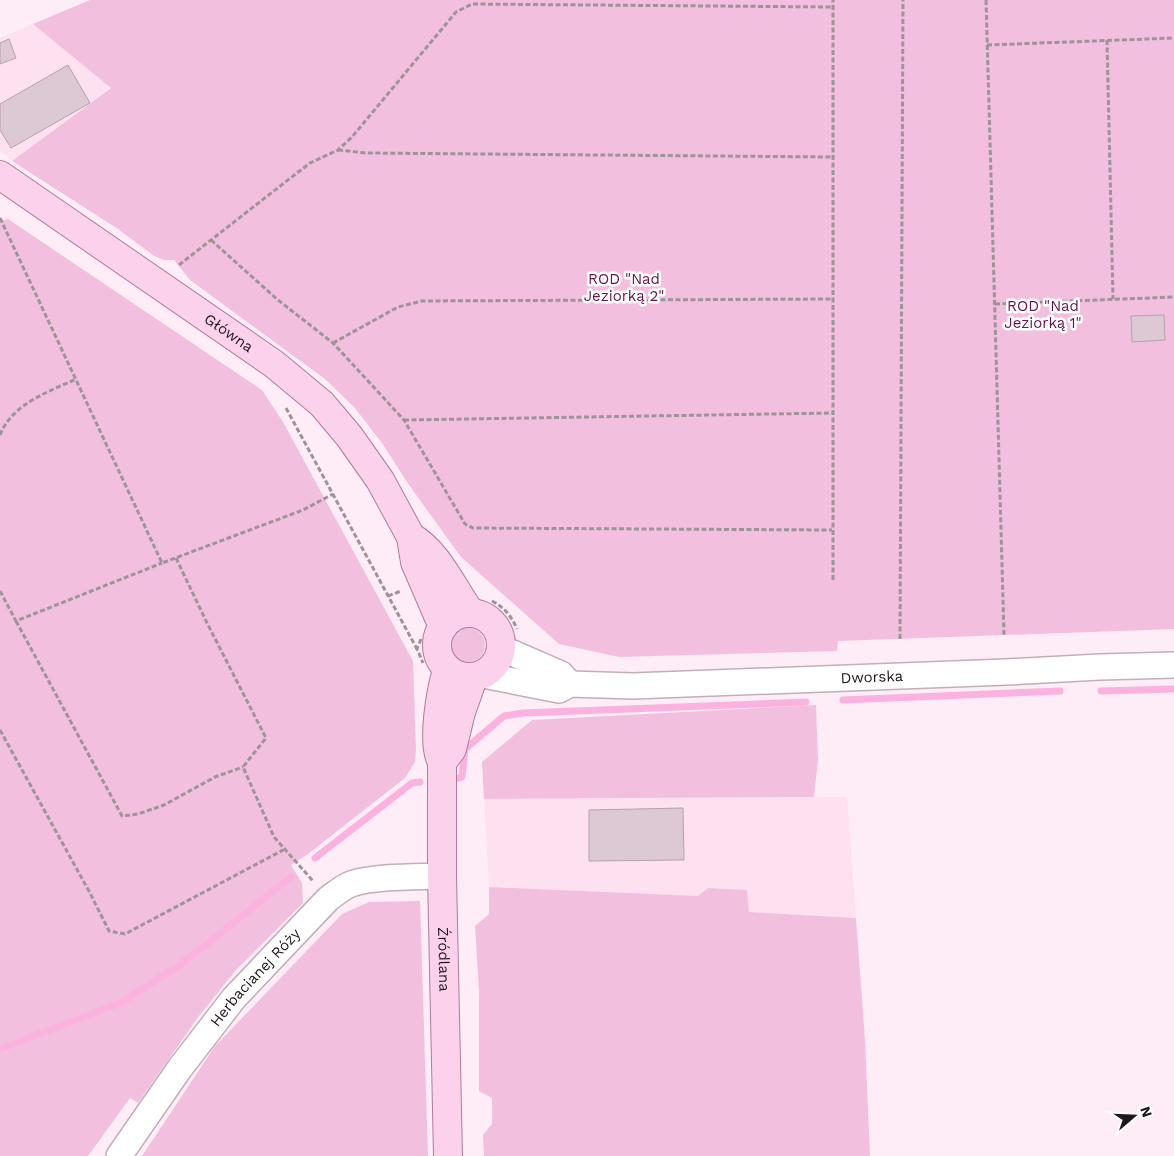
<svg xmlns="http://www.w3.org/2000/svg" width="1174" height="1156" font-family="'Work Sans',sans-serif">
<rect width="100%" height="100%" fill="#feedf7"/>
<g fill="#fde1f1">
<polygon points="33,24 111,87 12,161 0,150 0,38"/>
<polygon points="847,797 856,918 748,912 747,890 708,888 698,896 489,887 484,799"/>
</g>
<g fill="#f2c0de">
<polygon points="90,0 1174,0 1174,629 838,641 837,651 619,657 559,644 461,557 409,485 382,443 354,407 325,379 190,280 174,260 164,260 154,256 118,229 12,161 111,88 33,24"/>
<polygon points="8,219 262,390 283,422 413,661 416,750 415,762 405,778 308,854 291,865 302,883 303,903 236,970 199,1016 138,1103 130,1098 88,1156 0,1156 0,221"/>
<circle cx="468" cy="645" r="17"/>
<polygon points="816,705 818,760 814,797 484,799 482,762 532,720"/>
<polygon points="489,887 698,896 708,888 747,890 749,912 856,918 865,1040 870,1156 484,1156 483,1135 492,1124 492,1098 479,1091 479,991 475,926 489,914"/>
<polygon points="420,901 428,1156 142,1156 215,1046 342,914 369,902"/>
</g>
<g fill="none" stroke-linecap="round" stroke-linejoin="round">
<g stroke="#fcb2df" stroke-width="7">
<polyline points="1101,691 1174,689"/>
<polyline points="843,700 1060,691"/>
<polyline points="456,779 462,777 465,749 504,716 523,713 806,702"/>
<polyline points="315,858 412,783 420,782"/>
<polyline points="0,1049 120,1003 180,965 291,877"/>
</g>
</g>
<g fill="#ddc9d4" stroke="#b5a2ad">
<polygon points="9,39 16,58 0,64 0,43"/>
<polygon points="68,65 90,103 11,148 0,130 0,104"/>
<polygon points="1164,315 1165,340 1132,342 1131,316"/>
<polygon points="683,808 684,860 589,861 589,810"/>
</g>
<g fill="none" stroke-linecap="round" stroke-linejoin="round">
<defs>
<g id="minor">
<polyline points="501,648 561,674 570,684"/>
<path id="s1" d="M 483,675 L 559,690 L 570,684 L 633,686 L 1006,672 L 1100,667 L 1174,665"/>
<path id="s2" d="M 119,1156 L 180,1068 L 234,998 L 328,899 C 336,893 343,887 351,884 C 373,876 417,877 442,876"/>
</g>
<g id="major">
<path id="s3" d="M 0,175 L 274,364 L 322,404 L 349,436 L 380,480 L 411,537 L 415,562 L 443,627"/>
<path d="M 411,537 C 437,551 453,588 470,612"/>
<circle cx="469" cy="645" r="32"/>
<path id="s4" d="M 447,670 C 441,690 431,745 442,762 L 442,876 L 448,1156"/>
<polyline points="443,761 452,749 461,712 473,678"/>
</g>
</defs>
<use href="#minor" stroke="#c2aeb9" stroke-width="28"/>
<use href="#major" stroke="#ad7c9a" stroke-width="30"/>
<g stroke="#9f939a" stroke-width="3" stroke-dasharray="5 2.5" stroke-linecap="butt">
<polyline points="986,0 1004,635"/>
<polyline points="1107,40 1113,299"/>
<polyline points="987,45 1174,38"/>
<polyline points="338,150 366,153 832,157"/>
<polyline points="0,218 162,563 303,510 333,494"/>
<polyline points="211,240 278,300 333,343 404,420 465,524 473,528 832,530"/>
<polyline points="179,265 284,183 310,163 338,150 352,137 456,12 472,4 833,7"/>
<polyline points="995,304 1174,297"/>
<polyline points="333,343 398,307 422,301 832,299"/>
<polyline points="286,408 417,649"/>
<polyline points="404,420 832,413"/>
<path d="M 0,435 C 12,404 48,392 76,379"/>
<polyline points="176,558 207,623 266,738 243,767 274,837 313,881"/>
<polyline points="833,580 833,0"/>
<polyline points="0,591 16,621 162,563"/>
<polyline points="388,596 401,591"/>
<path d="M 492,601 C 504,607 512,617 517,629"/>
<polyline points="16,621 122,816 138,814 164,805 215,777 243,767"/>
<polyline points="421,639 417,649 423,663"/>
<polyline points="900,639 903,0"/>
<polyline points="0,730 90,893 109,931 125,934 285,849"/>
</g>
<use href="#minor" stroke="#fff" stroke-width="25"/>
<use href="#major" stroke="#fcd1eb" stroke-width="28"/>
</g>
<g text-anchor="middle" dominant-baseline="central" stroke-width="5" stroke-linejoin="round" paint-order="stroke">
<g font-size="15" fill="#67144f" stroke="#fff">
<text x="624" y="279">ROD "Nad<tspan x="624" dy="17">Jeziorką 2"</tspan></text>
<text x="1043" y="306">ROD "Nad<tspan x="1043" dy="17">Jeziorką 1"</tspan></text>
</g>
<g font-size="15" fill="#1e171c" stroke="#fff">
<text stroke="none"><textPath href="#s3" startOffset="278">Główna</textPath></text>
<text stroke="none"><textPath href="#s1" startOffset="392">Dworska</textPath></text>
<text stroke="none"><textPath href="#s4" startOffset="291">Źródlana</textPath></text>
<text stroke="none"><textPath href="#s2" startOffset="225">Herbacianej Róży</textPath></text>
</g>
</g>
<g transform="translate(1134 1116) rotate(71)" stroke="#ffffff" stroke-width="4" paint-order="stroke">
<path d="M0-4L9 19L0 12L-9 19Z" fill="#1e171c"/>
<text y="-8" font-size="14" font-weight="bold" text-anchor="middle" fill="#1e171c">N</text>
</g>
</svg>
